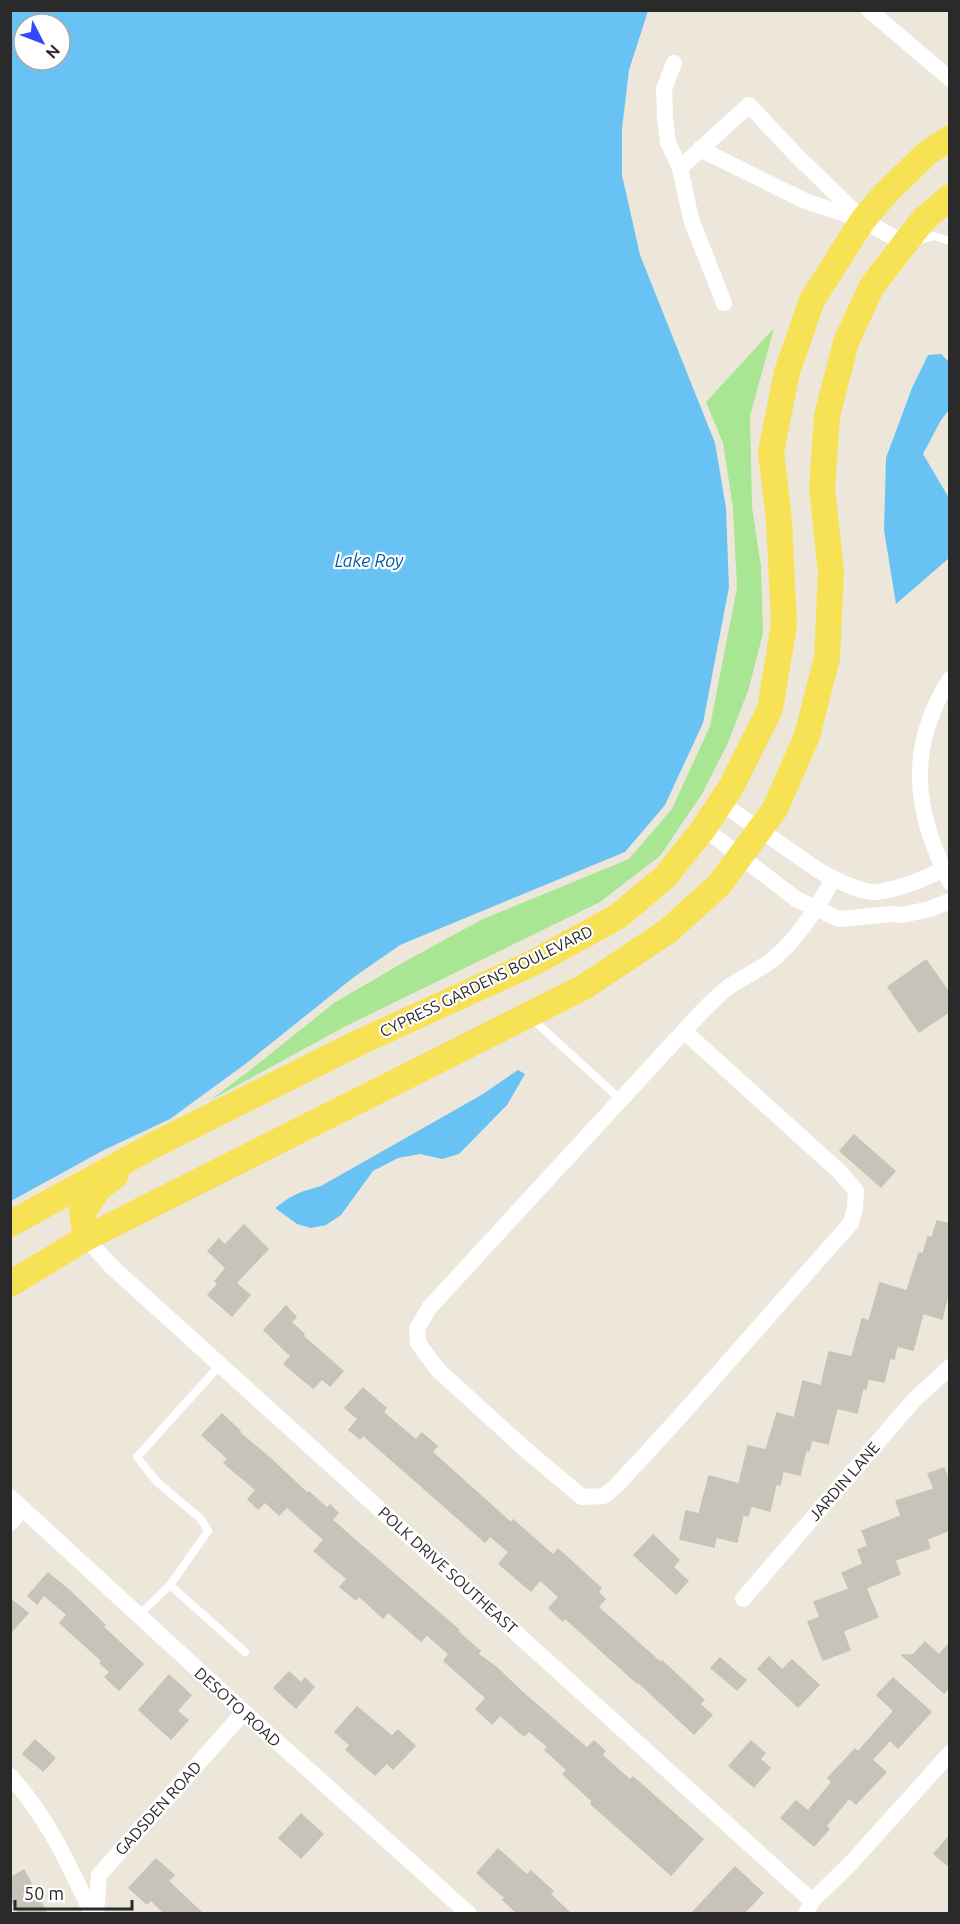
<svg xmlns="http://www.w3.org/2000/svg" width="960" height="1924" font-family="Ubuntu,sans-serif">
<rect width="100%" height="100%" fill="#ede7db"/>
<polygon fill="#a8e694" points="774,328 750,416 752,507 761,566 763,633 749,688 728,743 702,794 660,856 600,902 344,1027 209,1101 249,1071 334,1003 404,962 481,920 629,859 672,809 710,726 737,588 733,508 723,443 706,402"/>
<g fill="#68c2f4" fill-rule="evenodd">
<path d="M 11,10 L 648,11 L 629,70 L 622,129 L 622,175 L 640,255 L 715,443 L 726,508 L 729,587 L 703,723 L 665,805 L 625,852 L 400,945 L 354,977 L 244,1065 L 170,1119 L 104,1150 L 11,1201 ZM 24,24 L 60,24 L 60,60 L 24,60 Z"/>
<polygon points="941,354 949,362 949,410 941,420 923,454 949,498 949,558 896,604 884,530 886,458 912,388 928,355"/>
<polygon points="518,1070 525,1074 507,1105 459,1154 442,1159 420,1154 398,1158 373,1171 341,1215 326,1225 311,1228 297,1224 275,1208 289,1198 301,1192 321,1186 418,1131 483,1094"/>
</g>
<g fill="#c8c3ba" stroke="#c8c3b4" stroke-width="1.5">
<polygon points="926,960 950,994 950,1011 919,1032 888,987"/>
<polygon points="854,1135 895,1171 881,1187 840,1151"/>
<polygon points="937,1221 950,1224 950,1286 942,1319 923,1313 913,1350 897,1346 894,1359 890,1358 884,1382 868,1379 866,1389 863,1388 857,1413 837,1408 828,1444 812,1440 809,1451 806,1450 800,1475 783,1471 780,1485 776,1484 770,1511 751,1506 748,1516 743,1515 737,1542 716,1537 714,1547 680,1539 686,1511 699,1514 709,1476 739,1484 748,1446 766,1450 777,1413 794,1418 803,1381 821,1386 829,1352 852,1357 862,1319 869,1321 880,1283 907,1291 919,1253 923,1254 928,1237 932,1238"/>
<polygon points="244,1225 268,1249 236,1283 250,1295 232,1316 208,1295 218,1284 215,1281 226,1268 208,1251 219,1239 225,1245"/>
<polygon points="286,1306 296,1317 291,1322 304,1334 303,1336 343,1371 330,1386 322,1379 313,1388 284,1364 291,1356 264,1330"/>
<polygon points="363,1388 386,1408 383,1412 416,1440 422,1433 437,1446 432,1452 511,1523 513,1520 553,1555 558,1549 601,1588 598,1592 605,1599 598,1607 661,1663 662,1661 704,1700 700,1704 712,1715 694,1734 638,1682 637,1683 565,1618 563,1621 549,1608 559,1597 540,1580 531,1591 499,1564 509,1552 490,1536 485,1542 363,1435 360,1439 349,1430 358,1419 345,1408"/>
<polygon points="222,1414 240,1431 239,1432 272,1460 308,1494 309,1492 327,1508 330,1505 338,1513 332,1520 459,1630 457,1631 480,1651 478,1654 496,1667 522,1692 587,1748 594,1741 605,1751 602,1755 630,1780 633,1777 703,1839 671,1875 591,1804 592,1801 563,1774 567,1770 545,1750 548,1747 529,1731 524,1736 500,1715 492,1724 476,1709 486,1698 444,1661 449,1654 427,1635 421,1641 388,1612 383,1618 359,1596 356,1600 340,1587 347,1579 314,1551 324,1540 287,1507 279,1515 265,1502 258,1509 248,1499 256,1490 224,1463 228,1459 202,1435"/>
<polygon points="944,1468 950,1484 950,1530 927,1539 930,1548 895,1560 900,1574 866,1588 878,1617 843,1631 850,1650 823,1660 808,1622 820,1617 814,1602 849,1589 842,1573 863,1564 858,1550 868,1546 862,1531 901,1516 896,1501 934,1489 928,1474"/>
<polygon points="653,1535 679,1560 673,1567 688,1581 676,1594 634,1555"/>
<polygon points="48,1573 71,1592 105,1625 103,1627 143,1664 119,1690 105,1677 110,1672 100,1663 102,1661 60,1623 67,1615 44,1595 37,1604 28,1596"/>
<polygon points="10,1599 28,1613 10,1633"/>
<polygon points="925,1642 939,1655 950,1643 950,1687 944,1693 902,1655 913,1655"/>
<polygon points="769,1657 782,1670 792,1660 819,1685 798,1707 758,1669"/>
<polygon points="720,1658 746,1680 737,1690 711,1668"/>
<polygon points="289,1672 301,1683 305,1678 314,1687 296,1708 274,1688"/>
<polygon points="169,1675 191,1695 177,1711 188,1720 171,1739 139,1710"/>
<polygon points="893,1678 931,1712 898,1748 890,1740 872,1760 886,1772 856,1804 849,1798 826,1826 829,1829 814,1846 781,1818 796,1801 808,1811 832,1782 828,1778 855,1749 858,1752 894,1711 877,1695"/>
<polygon points="357,1707 392,1736 398,1730 415,1746 393,1769 387,1763 375,1775 346,1750 350,1745 335,1732"/>
<polygon points="35,1740 55,1758 43,1771 23,1754"/>
<polygon points="751,1741 765,1753 760,1759 770,1768 754,1787 729,1766"/>
<polygon points="301,1814 323,1834 301,1858 279,1838"/>
<polygon points="950,1835 950,1867 934,1854"/>
<polygon points="498,1849 527,1875 531,1871 553,1891 550,1894 571,1914 518,1914 503,1900 505,1898 477,1873"/>
<polygon points="156,1859 174,1875 168,1881 203,1914 165,1914 151,1900 147,1904 129,1888"/>
<polygon points="735,1867 763,1893 743,1914 691,1914"/>
<polygon points="24,1870 47,1914 19,1914 10,1897 10,1878"/>
</g>
<g fill="none" stroke-linecap="round" stroke-linejoin="round">
<g stroke="#fff" stroke-width="8">
<polyline points="917,241 934,236 950,241"/>
<polyline points="530,1017 621,1100"/>
<polyline points="170,1585 208,1531 201,1519 157,1482 137,1457 220,1365"/>
<polyline points="138,1616 170,1585 245,1652"/>
</g>
<g stroke="#fff" stroke-width="16">
<polyline points="869,10 950,79"/>
<polyline points="674,63 664,89 665,118 668,142 680,168 691,219 724,303"/>
<polyline points="700,149 805,201 863,220 905,244"/>
<polyline points="680,168 749,105 797,156 863,220"/>
<path d="M 950,679 C 906,748 914,812 950,882"/>
<path d="M 721,803 L 818,870 C 831,878 861,893 875,892 C 898,890 923,879 943,870"/>
<polyline points="704,828 796,899 839,919 892,914 902,915 930,909 950,901"/>
<path d="M 684,1031 L 841,1173 L 856,1191 L 855,1208 L 851,1223 L 676,1421 L 617,1485 L 604,1496 L 582,1497 L 526,1450 L 438,1370 L 418,1343 L 417,1329 L 429,1308 L 684,1031 C 698,1016 712,999 730,986 C 746,975 765,968 780,953 C 802,932 818,906 833,879"/>
<polyline points="86,1238 111,1266 812,1901"/>
<polyline points="10,1497 244,1712 469,1914"/>
<polyline points="10,1523 23,1509"/>
<polyline points="743,1599 914,1400 950,1367"/>
<path d="M 10,1776 C 47,1816 69,1865 92,1914"/>
<polyline points="96,1914 99,1875 244,1712"/>
<polyline points="806,1914 812,1901 851,1863 950,1753"/>
</g>
<g stroke="#f7e155" stroke-width="26">
<polyline points="10,1224 154,1145 358,1043 535,962 617,917 665,877 704,828 731,787 770,709 784,625 779,520 771,452 787,372 812,300 863,220 885,194 926,154 950,138"/>
<polyline points="86,1238 82,1213 100,1187 116,1175"/>
<polyline points="10,1284 86,1238 584,987 668,931 719,885 775,809 807,736 827,658 831,572 822,488 827,416 846,342 872,286 923,220 950,197"/>
</g>
</g>
<g text-anchor="middle" dominant-baseline="central" stroke-width="4.5" stroke-linejoin="round" paint-order="stroke">
<g font-size="16" fill="#2a2a2a" stroke="#fff">
<text transform="translate(486 981) rotate(-26)">CYPRESS GARDENS BOULEVARD</text>
<text transform="translate(844 1481) rotate(-49)">JARDIN LANE</text>
<text transform="translate(448 1570) rotate(42)">POLK DRIVE SOUTHEAST</text>
<text transform="translate(238 1707) rotate(42)">DESOTO ROAD</text>
<text transform="translate(158 1808) rotate(-48)">GADSDEN ROAD</text>
</g>
<g font-size="18" font-style="italic" fill="#075da1" stroke="#fff">
<text x="369" y="560">Lake Roy</text>
</g>
</g>
<rect width="960" height="1924" fill="none" stroke="#2a2a2a" stroke-width="24"/>
<g transform="translate(42 42) rotate(132)"><circle r="28" fill="#ffffff" stroke="#aaaaaa" stroke-width="1.5"/>
<path d="M0-4.5L10 22L0 15L-10 22Z" fill="#3548ff"/>
<text y="-9" font-size="16" font-weight="bold" text-anchor="middle" fill="#2a2a2a">N</text>
</g>
<path d="M15 1900v9h117v-9" fill="none" stroke="#2a2a2a" stroke-width="3"/>
<text x="24" y="1900" font-size="18" fill="#2a2a2a" stroke="#ffffff" stroke-width="4.5" paint-order="stroke">50 m</text>
</svg>
